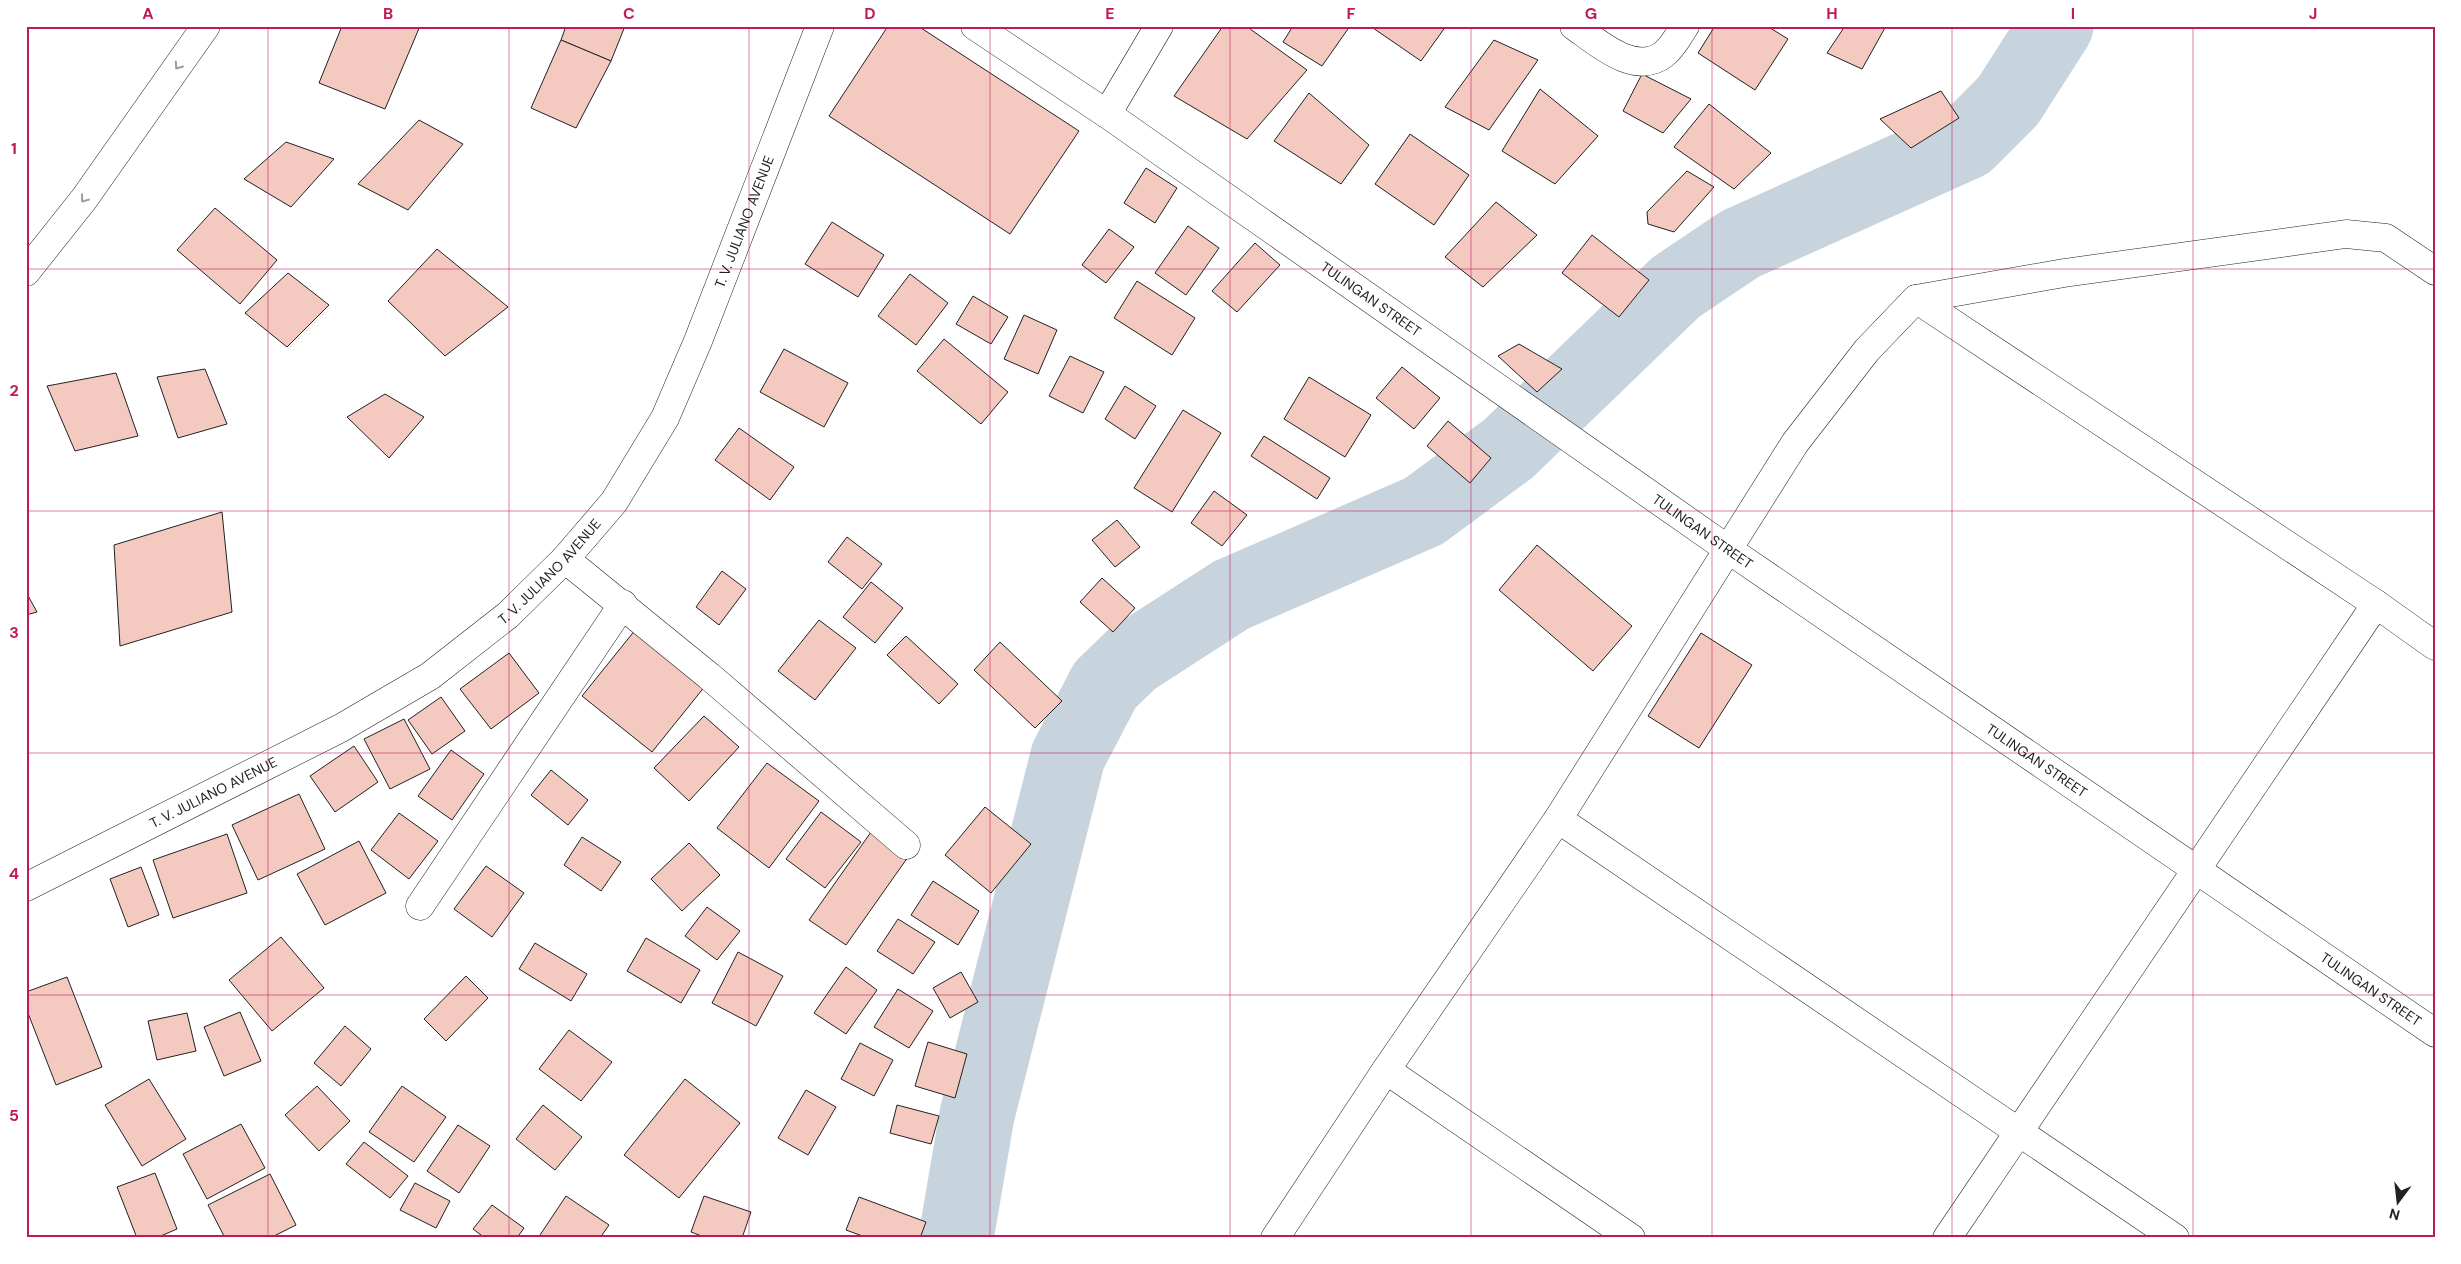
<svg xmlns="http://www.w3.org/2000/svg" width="2461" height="1264" font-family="'DM Sans',sans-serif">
<rect width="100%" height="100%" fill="#fff"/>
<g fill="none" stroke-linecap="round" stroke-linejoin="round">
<polyline stroke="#c7d3dd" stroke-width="75" points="956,1238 977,1115 1068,756 1105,685 1132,659 1231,595 1424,511 1508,449 1676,287 1740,244 1967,142 2008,101 2056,26"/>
</g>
<g fill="#f3c9c0" stroke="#222">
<polygon points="342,26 420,26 385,109 319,83"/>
<polygon points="566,26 625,26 611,61 561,40"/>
<polygon points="888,26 918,26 1079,131 1010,234 829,116"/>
<polygon points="1223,26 1246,26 1307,70 1247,139 1174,96"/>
<polygon points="1293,26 1350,26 1322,66 1283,42"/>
<polygon points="1374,26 1446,26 1421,61 1373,28"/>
<polygon points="1715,26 1767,26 1788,39 1755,90 1698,53"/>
<polygon points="1845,26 1886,26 1862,69 1827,53"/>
<polygon points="561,40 611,61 576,128 531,108"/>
<polygon points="1494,40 1538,60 1489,130 1445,107"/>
<polygon points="1642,74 1691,99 1663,133 1623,111"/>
<polygon points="1540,89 1598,136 1555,184 1502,151"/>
<polygon points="1941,91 1959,118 1911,148 1880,119"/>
<polygon points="1309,93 1369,145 1341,184 1274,141"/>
<polygon points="1709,104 1771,153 1734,189 1674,147"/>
<polygon points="419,120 463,144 408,210 358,184"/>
<polygon points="1410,134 1469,175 1434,225 1375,184"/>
<polygon points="286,142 334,159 291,207 244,179"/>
<polygon points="1146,168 1177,188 1155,223 1124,203"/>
<polygon points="1687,171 1714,187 1674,232 1648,224 1647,212"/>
<polygon points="1496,202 1537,235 1483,287 1445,257"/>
<polygon points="215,208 277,260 240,304 177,250"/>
<polygon points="832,222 884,255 858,297 805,264"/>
<polygon points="1188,226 1219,248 1186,295 1155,273"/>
<polygon points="1109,229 1134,247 1106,283 1082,265"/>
<polygon points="1592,235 1649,280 1619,317 1562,273"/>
<polygon points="1255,243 1280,265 1237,312 1212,291"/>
<polygon points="437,249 508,307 445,356 388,301"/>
<polygon points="288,273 329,305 287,347 245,313"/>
<polygon points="910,274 948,303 916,345 878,316"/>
<polygon points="1137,281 1195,318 1172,355 1114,318"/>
<polygon points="973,296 1008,317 991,344 956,324"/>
<polygon points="1024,315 1057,330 1038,374 1004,359"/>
<polygon points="944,339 1008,392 981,424 917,371"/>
<polygon points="1519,344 1562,369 1537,392 1498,356"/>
<polygon points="784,349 848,383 824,427 760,392"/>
<polygon points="1070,356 1104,372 1083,413 1049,396"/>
<polygon points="1402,367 1440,398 1414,429 1376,398"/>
<polygon points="205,369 227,424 178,438 157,377"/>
<polygon points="116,373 138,436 75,451 47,386"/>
<polygon points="1309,377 1371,415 1345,457 1284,419"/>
<polygon points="1125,386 1156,406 1135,439 1105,419"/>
<polygon points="385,394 424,417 389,458 347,417"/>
<polygon points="1183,410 1221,433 1172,512 1134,488"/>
<polygon points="1448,421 1491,458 1470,483 1427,446"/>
<polygon points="739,428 794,467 770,500 715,460"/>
<polygon points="1264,436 1330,478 1317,499 1251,456"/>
<polygon points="1214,491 1247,515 1222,546 1191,523"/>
<polygon points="222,512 232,612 120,646 114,545"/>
<polygon points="1117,520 1140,547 1115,567 1092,540"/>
<polygon points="847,537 882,564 862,589 828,562"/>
<polygon points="1537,545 1632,626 1593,671 1499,590"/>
<polygon points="722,571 746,589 719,625 696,607"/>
<polygon points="1102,578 1135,608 1113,632 1080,602"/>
<polygon points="871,582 903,608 875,643 843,617"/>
<polygon points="26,592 37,612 26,615"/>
<polygon points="819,620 856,648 815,700 778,671"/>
<polygon points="640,624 710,680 652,752 582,696"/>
<polygon points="1701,633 1752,665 1699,748 1648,716"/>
<polygon points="906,636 958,684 939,704 887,655"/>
<polygon points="1000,642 1062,701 1035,728 974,670"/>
<polygon points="509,653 539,693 491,729 460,689"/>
<polygon points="441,697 465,731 432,754 408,720"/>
<polygon points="704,716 739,747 689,801 654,768"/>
<polygon points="404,719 430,769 390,789 364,739"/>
<polygon points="354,746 378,782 335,812 310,776"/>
<polygon points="451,750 484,774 452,820 418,796"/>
<polygon points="767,763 819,801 769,868 717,828"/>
<polygon points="551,770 588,800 568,825 531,795"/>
<polygon points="299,794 325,849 258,880 232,825"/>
<polygon points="985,807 1031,844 991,893 945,855"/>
<polygon points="821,812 861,842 825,888 786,859"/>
<polygon points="399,813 438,841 409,879 371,850"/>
<polygon points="871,832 908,857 846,945 809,920"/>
<polygon points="227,834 247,893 173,918 153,860"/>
<polygon points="582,837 621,862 601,891 564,865"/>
<polygon points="359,841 386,893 325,925 297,874"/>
<polygon points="689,843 720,875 682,911 651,879"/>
<polygon points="486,866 524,893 492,937 454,909"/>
<polygon points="141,867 159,915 128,927 110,879"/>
<polygon points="933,881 979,911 958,945 911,915"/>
<polygon points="707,907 740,931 717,960 685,936"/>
<polygon points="898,919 935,942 913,974 877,951"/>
<polygon points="281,937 324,988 272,1031 229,980"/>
<polygon points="646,938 700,970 681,1003 627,971"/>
<polygon points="535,943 587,974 571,1001 519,969"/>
<polygon points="738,952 783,976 756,1026 712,1003"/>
<polygon points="846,967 877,990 846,1034 814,1013"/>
<polygon points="961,972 978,1002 950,1018 933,988"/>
<polygon points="466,976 488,998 446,1041 424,1019"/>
<polygon points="67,977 102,1067 56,1085 26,1008 26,992"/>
<polygon points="898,989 933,1011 909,1048 874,1027"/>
<polygon points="240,1012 261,1061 224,1076 204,1027"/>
<polygon points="187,1013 196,1051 157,1060 148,1021"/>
<polygon points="345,1026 371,1049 341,1086 314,1063"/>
<polygon points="569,1030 612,1062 581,1101 539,1069"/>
<polygon points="928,1042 967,1054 955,1098 915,1086"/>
<polygon points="860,1043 893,1060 874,1096 841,1079"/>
<polygon points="149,1079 186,1139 142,1166 105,1105"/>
<polygon points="685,1079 740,1123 679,1198 624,1155"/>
<polygon points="317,1086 350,1121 319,1151 285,1115"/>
<polygon points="402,1086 446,1117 414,1162 369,1132"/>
<polygon points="806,1090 836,1107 808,1155 778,1138"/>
<polygon points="543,1105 582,1137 555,1170 516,1139"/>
<polygon points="897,1105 939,1116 931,1144 890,1133"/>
<polygon points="241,1124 265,1168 207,1199 183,1154"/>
<polygon points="458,1125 490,1146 459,1193 427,1171"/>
<polygon points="364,1142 408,1176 390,1198 346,1164"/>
<polygon points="155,1173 177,1229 156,1238 137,1238 117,1187"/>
<polygon points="270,1174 296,1225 270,1238 225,1238 208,1205"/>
<polygon points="415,1183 450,1201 436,1228 400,1210"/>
<polygon points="566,1196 609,1225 600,1238 538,1238"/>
<polygon points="704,1196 751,1212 742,1238 707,1238 691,1232"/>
<polygon points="859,1197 926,1222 920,1238 868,1238 846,1230"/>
<polygon points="492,1205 524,1228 517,1238 485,1238 473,1229"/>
</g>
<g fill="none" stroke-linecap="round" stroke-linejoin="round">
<defs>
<g id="street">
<path d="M 1574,26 C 1597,42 1635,77 1664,54 C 1673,47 1679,35 1685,26"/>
<polyline points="1107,114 1159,26"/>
<polyline points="26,272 84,199 206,26"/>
<polyline points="1916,299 2376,604 2435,646"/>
<polyline points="565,559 709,676 906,845"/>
<polyline points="1558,819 2175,1238"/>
<polyline points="420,906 623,604"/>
<polyline points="1386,1070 1631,1238"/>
<polyline points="1275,1238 1386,1070 1558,819 1795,443 1867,350 1916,299 2064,273 2346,234 2386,238 2435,271"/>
<polyline points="1947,1238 2376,604"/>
</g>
<g id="secondary">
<path id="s1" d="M 975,26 L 1107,114 L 1729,550 L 2435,1033"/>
<path id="s2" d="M 26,887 L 341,728 L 430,676 L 508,615 L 565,559 L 614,502 L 665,418 L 698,341 L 820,26"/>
</g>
</defs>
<use href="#street" stroke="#222" stroke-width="29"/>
<use href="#secondary" stroke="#222" stroke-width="29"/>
<use href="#street" stroke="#fff" stroke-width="28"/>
<use href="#secondary" stroke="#fff" stroke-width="28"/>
</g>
<defs><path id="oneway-chevron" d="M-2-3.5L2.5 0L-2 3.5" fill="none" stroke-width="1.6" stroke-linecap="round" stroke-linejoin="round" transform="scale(1.25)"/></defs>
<g stroke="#9c9c9c">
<use href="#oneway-chevron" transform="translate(178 66) rotate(125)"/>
<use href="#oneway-chevron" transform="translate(84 199) rotate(127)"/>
</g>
<path fill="none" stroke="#c2185b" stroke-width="1" stroke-opacity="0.55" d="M 268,26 L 268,1238M 509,26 L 509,1238M 749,26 L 749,1238M 990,26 L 990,1238M 1230,26 L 1230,1238M 1471,26 L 1471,1238M 1712,26 L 1712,1238M 1952,26 L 1952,1238M 2193,26 L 2193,1238M 26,269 L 2435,269M 26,511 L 2435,511M 26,753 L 2435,753M 26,995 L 2435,995"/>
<g text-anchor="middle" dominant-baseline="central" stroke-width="4" stroke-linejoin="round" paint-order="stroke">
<g font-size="14" fill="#222" stroke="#fff">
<text stroke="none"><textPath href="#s2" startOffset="1020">T. V. JULIANO AVENUE</textPath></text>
<text stroke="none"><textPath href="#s1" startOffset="481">TULINGAN STREET</textPath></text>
<text stroke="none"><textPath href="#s1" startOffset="886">TULINGAN STREET</textPath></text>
<text stroke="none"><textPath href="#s2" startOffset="615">T. V. JULIANO AVENUE</textPath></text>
<text stroke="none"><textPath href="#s1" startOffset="1291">TULINGAN STREET</textPath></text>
<text stroke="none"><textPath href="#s2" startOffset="210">T. V. JULIANO AVENUE</textPath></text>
<text stroke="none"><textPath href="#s1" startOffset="1696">TULINGAN STREET</textPath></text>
</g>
</g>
<rect width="2461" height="1264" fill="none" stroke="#ffffff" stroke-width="55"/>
<g transform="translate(2398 1202) rotate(195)" stroke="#ffffff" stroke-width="4" paint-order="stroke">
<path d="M0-4L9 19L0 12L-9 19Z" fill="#222222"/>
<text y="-8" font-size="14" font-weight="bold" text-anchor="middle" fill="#222222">N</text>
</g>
<rect x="28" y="28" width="2406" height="1208" fill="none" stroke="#c2185b" stroke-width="2"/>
<g font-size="16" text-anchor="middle" font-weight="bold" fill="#c2185b">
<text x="148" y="19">A</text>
<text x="388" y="19">B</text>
<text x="629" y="19">C</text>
<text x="870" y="19">D</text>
<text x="1110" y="19">E</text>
<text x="1351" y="19">F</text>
<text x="1591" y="19">G</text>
<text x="1832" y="19">H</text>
<text x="2073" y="19">I</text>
<text x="2313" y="19">J</text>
<text x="14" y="154">1</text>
<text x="14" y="396">2</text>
<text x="14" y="638">3</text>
<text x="14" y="879">4</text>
<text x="14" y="1121">5</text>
</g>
</svg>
